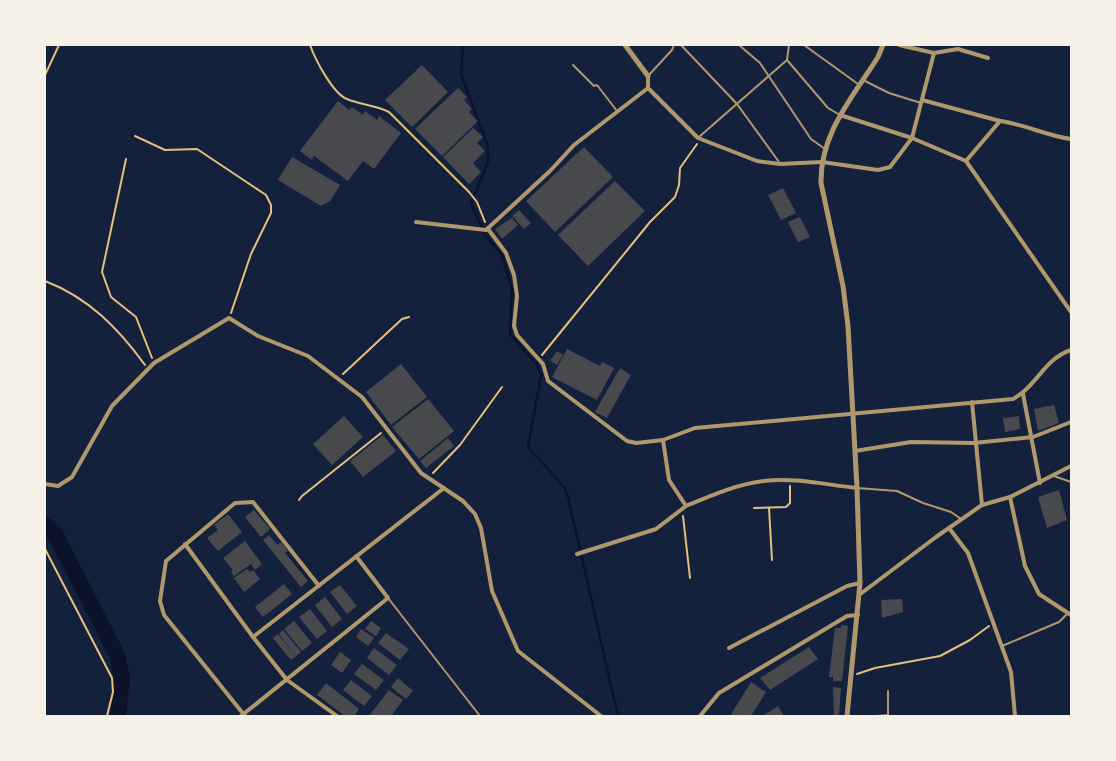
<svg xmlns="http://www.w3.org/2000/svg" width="1116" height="761" font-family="'Roboto Serif',serif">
<rect width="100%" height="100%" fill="#14213d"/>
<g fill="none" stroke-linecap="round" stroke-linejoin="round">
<g stroke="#0b132b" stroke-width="2.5">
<polyline points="463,45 461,74 488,147 488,162 475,194"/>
<polyline points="472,200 471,203 485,235 502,255 512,289 510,334 537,365 541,376 528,447 564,487 568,497 618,716"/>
</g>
<polyline stroke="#0b132b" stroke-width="16" points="45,525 55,534 117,655 122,678 118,716"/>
</g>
<g fill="#48494c">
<polygon points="422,65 448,92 412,127 385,100"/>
<polygon points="458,88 467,97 464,100 472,109 469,112 478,121 442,156 415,129"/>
<polygon points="338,101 349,110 352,107 363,115 365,111 377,120 379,116 401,133 374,169 363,161 348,181 314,156 312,160 300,151"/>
<polygon points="473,128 483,137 477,143 485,151 473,163 481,172 469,184 443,157"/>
<polygon points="584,147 613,177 555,232 526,201"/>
<polygon points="292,157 340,185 330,201 321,206 278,180"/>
<polygon points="615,181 645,211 588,266 558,235"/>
<polygon points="783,188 796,213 781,220 768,195"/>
<polygon points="519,210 531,223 524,229 512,216"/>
<polygon points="800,217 810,237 798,242 788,222"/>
<polygon points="512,218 518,225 502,239 495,229"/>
<polygon points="567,349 600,366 602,362 614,368 597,400 552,377"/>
<polygon points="557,351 563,355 557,365 550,361"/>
<polygon points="401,364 427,397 391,425 366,392"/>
<polygon points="620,368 631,375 607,418 595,412"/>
<polygon points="428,399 454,431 419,459 392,427"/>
<polygon points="1054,405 1059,423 1038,431 1034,409"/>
<polygon points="344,416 363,437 332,465 313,444"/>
<polygon points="1019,416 1020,429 1005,432 1003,418"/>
<polygon points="383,435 396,451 363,477 350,461"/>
<polygon points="448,438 454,446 426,468 420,461"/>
<polygon points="1059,490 1067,520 1047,528 1038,497"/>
<polygon points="254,510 270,529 261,537 245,517"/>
<polygon points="228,514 242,532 218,551 207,538 218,530 214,525"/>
<polygon points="269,535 277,545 281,542 288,551 285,553 308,581 301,587 263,540"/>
<polygon points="245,541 262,564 255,570 251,564 234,576 231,572 233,570 223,558"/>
<polygon points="247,569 250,572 253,570 260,579 244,592 234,578"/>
<polygon points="284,584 292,594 263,617 255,607"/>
<polygon points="340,585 357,606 347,614 330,592"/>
<polygon points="325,597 342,619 332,627 315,605"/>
<polygon points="902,599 903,612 882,618 881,600"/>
<polygon points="310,609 327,631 317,639 299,617"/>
<polygon points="294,621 312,643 302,651 284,629"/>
<polygon points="371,621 381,628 376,636 365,629"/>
<polygon points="841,625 848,626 842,681 833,681 833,677 829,677 835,628 841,628"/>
<polygon points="361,629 374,638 368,646 356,637"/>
<polygon points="283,630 301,652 296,656 279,634"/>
<polygon points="386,633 409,649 400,660 378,643"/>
<polygon points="278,634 296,656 291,660 273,638"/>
<polygon points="809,647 818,659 770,690 760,678"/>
<polygon points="374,648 397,665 389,675 367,658"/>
<polygon points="340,652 351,660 342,673 331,665"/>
<polygon points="362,664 384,680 376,690 354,674"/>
<polygon points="398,678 413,691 406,699 391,687"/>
<polygon points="351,680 372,696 364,706 343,690"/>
<polygon points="751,682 766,692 751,716 730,716"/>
<polygon points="326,683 359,709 354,716 345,716 317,695"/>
<polygon points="833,687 841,688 839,716 834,716"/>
<polygon points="389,690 403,700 391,716 369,716"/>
<polygon points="778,706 784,716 763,716"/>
</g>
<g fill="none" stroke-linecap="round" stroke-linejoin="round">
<g stroke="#e5c07b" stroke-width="2">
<path d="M 310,45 C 315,59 333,94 347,99 C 361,105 375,105 389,112 L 469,192 L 477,202 L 485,222"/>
<polyline points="45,75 59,45"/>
<polyline points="135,136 165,150 197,149 266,195 271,205 271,213 251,254 231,313"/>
<polyline points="126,159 102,272 111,297 136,317 152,358"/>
<path d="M 45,281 C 89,298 118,328 145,365"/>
<polyline points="542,355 650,222 675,197 679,185 680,168 697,144"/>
<polyline points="343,374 402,319 409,317"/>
<polyline points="433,473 460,445 502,387"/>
<polyline points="299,500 302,496 381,433"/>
<polyline points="754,508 786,507 790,503 790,486"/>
<polyline points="769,508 772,560"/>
<polyline points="683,516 690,578"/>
<polyline points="45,549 112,678 113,692 107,716"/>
<polyline points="857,674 875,668 940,656 970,640 989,626"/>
</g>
<g stroke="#b1986c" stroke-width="2">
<polyline points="681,45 737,104 779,162"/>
<polyline points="739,45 760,63 811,139 825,149"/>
<polyline points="804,45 858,84"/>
<polyline points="787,60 828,108 840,115"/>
<polyline points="573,65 594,86 597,85 617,111"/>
<polyline points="648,76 672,50 674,45"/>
<polyline points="865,81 889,93 921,103"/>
<polyline points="699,137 787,60 789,45"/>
<polyline points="1054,476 1071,482"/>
<polyline points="857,488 897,491 923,503 951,512 961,519"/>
<polyline points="388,598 480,716"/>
<polyline points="1002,646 1059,622 1068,613"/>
<polyline points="877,716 888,715 888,691"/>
</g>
<g stroke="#b1986c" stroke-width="4">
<polyline points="899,45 934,53 958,49 988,58"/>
<polyline points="648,76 648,88 698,138 757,161 780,164 822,162 878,170 890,167 912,138 934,53"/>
<polyline points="922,100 1000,121"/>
<polyline points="840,115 912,138 966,161 1071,312"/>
<path d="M 966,161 L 1000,121 C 1024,124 1047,136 1071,139"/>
<polyline points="416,222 486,230 550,171 574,145 648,88"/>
<path d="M 488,229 L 506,253 L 514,275 L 517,296 L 514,326 L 517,335 L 543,364 L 548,381 L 627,441 L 636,443 L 663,440 L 669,480 L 686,506 C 710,496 737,484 764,481 C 794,477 827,485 857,488"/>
<polyline points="1023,394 1040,483"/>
<polyline points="972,402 982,505"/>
<path d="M 663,440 L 695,428 L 1013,399 C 1037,386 1044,359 1071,350"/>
<polyline points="855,451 911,442 974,443 1033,437 1071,422"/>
<polyline points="45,484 58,486 72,477 112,406 154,363 229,318 258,336 308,356 362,397 421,473 463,501 475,514 481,528 492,591 518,651 601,716"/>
<polyline points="1010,497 1025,566 1039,594 1071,615"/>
<polyline points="949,528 968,553 1011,672 1015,716"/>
<polyline points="185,544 253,637"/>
<polyline points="577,554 656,529 686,506"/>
<polyline points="859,595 936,537 982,505 1010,497 1071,466"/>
<polyline points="729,648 847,586 860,583"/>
<polyline points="241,716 388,598 356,556"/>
<polyline points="245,716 164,615 160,601 166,561 235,503 253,502 319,586"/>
<polyline points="337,716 287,680 253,637 444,488"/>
<polyline points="700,716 719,693 847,616 858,615"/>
</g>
<g stroke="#b1986c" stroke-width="5">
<polyline points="625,45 648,76"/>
<path d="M 847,716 L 860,583 L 857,488 L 848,326 L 843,286 L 821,183 C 820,133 853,97 878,57 L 883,45"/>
</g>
</g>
<rect width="1116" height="761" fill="none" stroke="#f6f1e7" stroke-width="92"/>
</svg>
